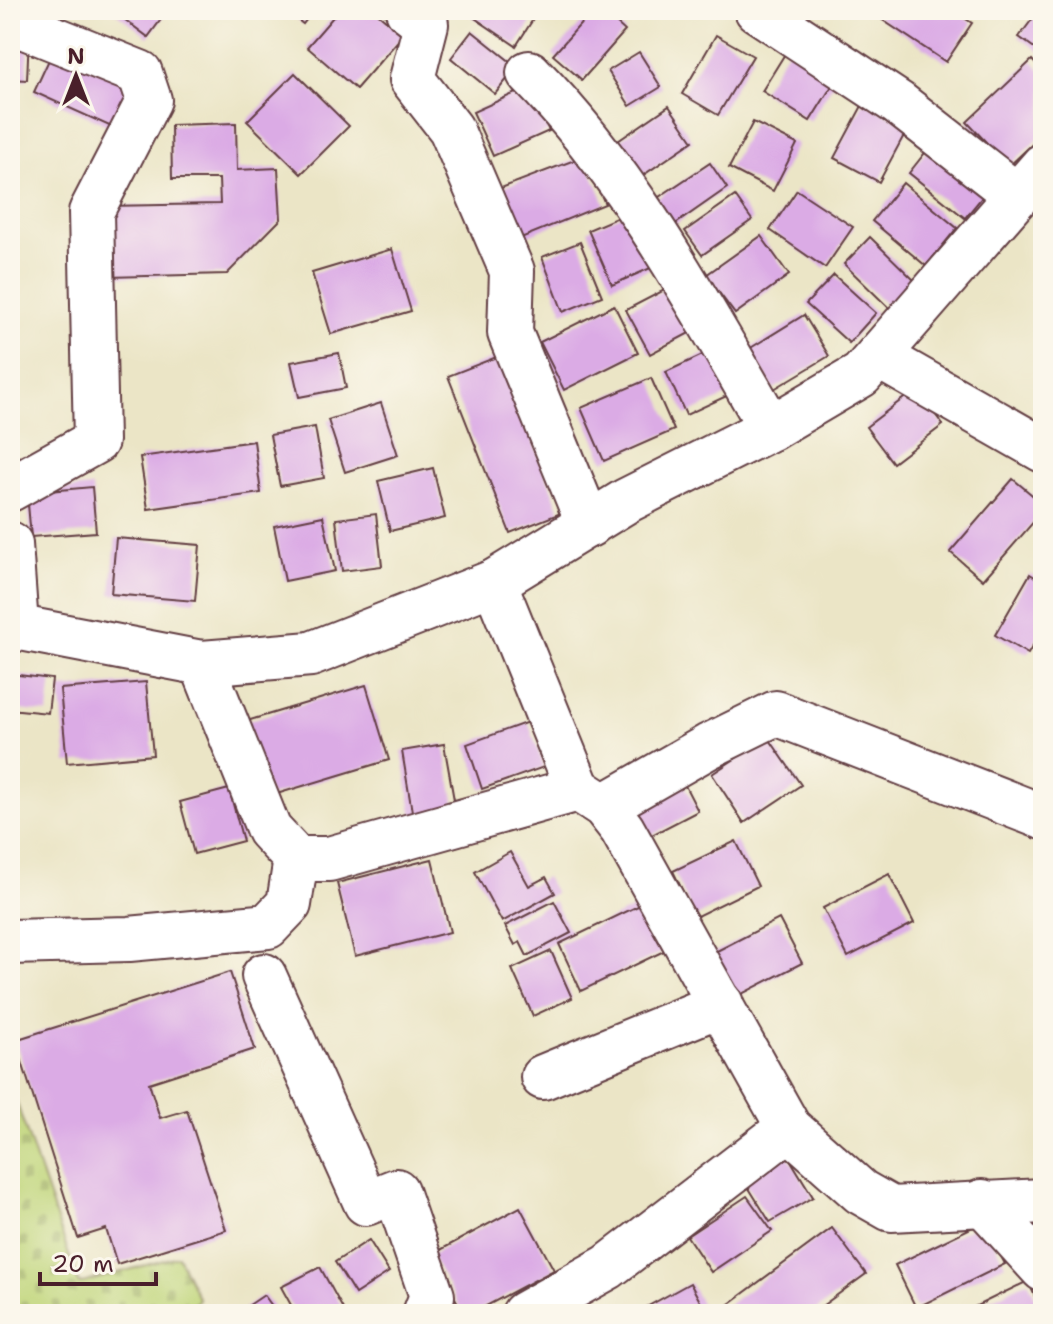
<svg xmlns="http://www.w3.org/2000/svg" width="1053" height="1324" font-family="'Shantell Sans',sans-serif">
<defs>
<pattern id="cemetery-stones" width="16" height="16" patternUnits="userSpaceOnUse" patternTransform="scale(2)"><rect width="16" height="16" fill="#c0d579"/><path d="M2 7V4a2 2 0 0 1 4 0v3zM10 15v-3a2 2 0 0 1 4 0v3z" fill="#a6b669"/></pattern>
</defs>
<rect width="100%" height="100%" fill="#fbf7ec"/>
<filter id="ink" filterUnits="userSpaceOnUse"><feTurbulence type="fractalNoise" baseFrequency=".0125" numOctaves="2"/><feDisplacementMap in="SourceGraphic" scale="16" xChannelSelector="R" yChannelSelector="G"/><feConvolveMatrix kernelMatrix="1 2 1 2 8 2 1 2 1" color-interpolation-filters="sRGB"/></filter>
<filter id="wash" filterUnits="userSpaceOnUse"><feTurbulence type="fractalNoise" baseFrequency=".006" numOctaves="4" result="noise"/><feDisplacementMap in="SourceGraphic" scale="32" xChannelSelector="R" yChannelSelector="G"/><feGaussianBlur stdDeviation="1.8" result="paint"/><feColorMatrix in="noise" values="0 0 0 0 0 0 0 0 0 0 0 0 0 0 0 0 0 1.4 0 .05"/><feComposite in="paint" operator="in"/></filter>
<g filter="url(#wash)">
<rect width="100%" height="100%" fill="#ebe5c6"/>
<polygon fill="url(#cemetery-stones)" stroke="#857a52" stroke-width="2" points="10,1084 79,1284 178,1256 199,1300 179,1314 10,1314"/>
<g id="blocks">
<g fill="#dbabe5">
<polygon points="112,10 168,10 148,37"/>
<polygon points="285,10 314,10 303,24"/>
<polygon points="339,10 374,10 403,35 356,89 307,47"/>
<polygon points="463,10 539,10 516,46"/>
<polygon points="593,10 602,10 625,31 582,80 553,55"/>
<polygon points="883,10 952,10 972,23 946,62 878,17"/>
<polygon points="1039,10 1043,10 1043,54 1019,37"/>
<polygon points="472,31 517,67 495,94 451,58"/>
<polygon points="10,34 29,35 27,80 10,79"/>
<polygon points="716,35 753,56 718,115 682,94"/>
<polygon points="791,44 840,73 810,121 762,91"/>
<polygon points="53,51 134,87 116,129 34,92"/>
<polygon points="639,52 661,87 630,106 608,71"/>
<polygon points="1032,60 1043,72 1043,134 1009,166 967,122"/>
<polygon points="295,73 349,126 301,174 247,121"/>
<polygon points="529,87 549,131 493,156 473,112"/>
<polygon points="864,102 909,126 879,182 834,158"/>
<polygon points="669,106 693,141 639,178 615,143"/>
<polygon points="753,122 797,144 773,191 729,168"/>
<polygon points="236,123 237,170 278,168 281,219 227,274 107,277 105,206 220,204 219,179 172,179 171,125"/>
<polygon points="10,142 16,168 10,169"/>
<polygon points="932,144 988,190 965,218 909,173"/>
<polygon points="585,156 605,204 521,238 501,188"/>
<polygon points="710,163 727,188 674,225 656,199"/>
<polygon points="903,183 957,228 926,266 872,221"/>
<polygon points="797,190 853,227 825,268 770,230"/>
<polygon points="735,196 752,220 702,255 685,231"/>
<polygon points="630,212 653,267 612,285 588,230"/>
<polygon points="761,236 789,275 735,314 706,275"/>
<polygon points="870,237 916,282 890,309 844,264"/>
<polygon points="580,242 602,296 563,312 542,257"/>
<polygon points="392,249 411,311 331,334 312,273"/>
<polygon points="834,275 876,313 849,343 806,304"/>
<polygon points="674,285 697,329 650,354 626,310"/>
<polygon points="614,305 638,353 564,390 540,342"/>
<polygon points="804,315 829,356 774,389 749,349"/>
<polygon points="713,350 733,393 686,415 666,372"/>
<polygon points="339,353 346,388 299,397 291,362"/>
<polygon points="499,356 561,513 510,533 448,376"/>
<polygon points="651,378 674,430 604,461 581,408"/>
<polygon points="916,389 943,425 893,463 866,427"/>
<polygon points="381,403 398,455 345,472 328,420"/>
<polygon points="315,427 324,478 280,486 270,435"/>
<polygon points="254,441 261,493 148,509 140,457"/>
<polygon points="433,468 445,518 390,531 378,481"/>
<polygon points="1013,479 1043,504 1043,511 983,580 950,552"/>
<polygon points="92,487 96,532 31,537 27,493"/>
<polygon points="376,514 382,566 342,571 336,519"/>
<polygon points="323,516 335,571 285,581 274,526"/>
<polygon points="116,538 200,545 195,601 111,594"/>
<polygon points="1030,574 1043,582 1043,628 1028,654 995,635"/>
<polygon points="10,674 52,679 48,713 10,709"/>
<polygon points="146,682 153,755 67,763 60,689"/>
<polygon points="366,685 389,760 270,796 247,721"/>
<polygon points="528,722 544,767 482,789 467,744"/>
<polygon points="768,737 801,785 744,823 712,774"/>
<polygon points="444,744 456,811 413,818 402,751"/>
<polygon points="680,776 698,811 648,837 630,803"/>
<polygon points="229,789 243,841 194,854 180,802"/>
<polygon points="736,841 758,886 695,917 673,871"/>
<polygon points="510,852 529,886 546,877 555,893 502,922 475,872"/>
<polygon points="432,859 450,932 355,956 337,883"/>
<polygon points="889,874 914,923 848,957 823,908"/>
<polygon points="554,901 571,933 527,956 520,942 515,945 505,926"/>
<polygon points="642,904 664,951 581,991 559,944"/>
<polygon points="779,919 802,963 736,997 713,953"/>
<polygon points="551,951 572,998 533,1016 512,969"/>
<polygon points="230,972 255,1049 149,1083 160,1118 187,1110 226,1230 117,1264 106,1229 78,1238 15,1040"/>
<polygon points="785,1151 813,1197 770,1222 742,1177"/>
<polygon points="747,1196 772,1231 711,1272 687,1236"/>
<polygon points="520,1207 554,1270 471,1314 464,1314 431,1255"/>
<polygon points="983,1222 1005,1264 916,1308 895,1265"/>
<polygon points="832,1228 866,1274 811,1314 730,1314 725,1307"/>
<polygon points="369,1240 389,1272 355,1294 335,1262"/>
<polygon points="320,1267 343,1309 334,1314 296,1314 281,1287"/>
<polygon points="1028,1281 1043,1314 960,1314"/>
<polygon points="690,1283 707,1314 634,1314"/>
<polygon points="264,1295 278,1314 236,1314"/>
</g>
</g>
</g>
<g filter="url(#ink)">
<use href="#blocks" fill-opacity="0" stroke="#623d42" stroke-width="2"/>
<g fill="none" stroke-linecap="round" stroke-linejoin="round">
<defs>
<g id="minor">
<polyline points="408,10 426,24 412,79 451,129 512,271 510,333 589,525"/>
<polyline points="757,10 898,103 1016,195"/>
<polyline points="10,21 140,73 149,100 91,212 96,441 10,489"/>
<path d="M 529,73 C 630,175 699,304 771,428"/>
<polyline points="878,356 1043,450"/>
<polyline points="10,544 16,626"/>
<polyline points="494,582 578,789 604,806 622,829 789,1128 861,1192 891,1209 1043,1201"/>
<polyline points="10,626 202,663 311,654 494,582 626,501 771,428 861,375 1043,166"/>
<polyline points="202,663 269,830 296,859 329,859 578,789"/>
<polyline points="604,806 709,746 776,713 1043,817"/>
<polyline points="10,942 129,939 268,926 289,904 296,859"/>
<polyline points="264,976 366,1203 396,1191 432,1296 425,1314"/>
<polyline points="543,1077 721,1004"/>
<polyline points="982,1202 1043,1269"/>
<polyline points="524,1314 608,1267 789,1128"/>
</g>
</defs>
<use href="#minor" stroke="#623d42" stroke-width="48"/>
<use href="#minor" stroke="#fff" stroke-width="44"/>
</g>
</g>
<rect width="1053" height="1324" fill="none" stroke="#fbf7ec" stroke-width="40"/>
<g transform="translate(76 76)" stroke="#fbf7ec" stroke-width="6" paint-order="stroke">
<path d="M0-6L14 30L0 20L-14 30Z" fill="#4a1f2b"/>
<text y="-12" font-size="22" font-weight="bold" text-anchor="middle" fill="#4a1f2b">N</text>
</g>
<path d="M40 1272v12h116v-12" fill="none" stroke="#4a1f2b" stroke-width="4"/>
<text x="52" y="1272" font-size="24" fill="#4a1f2b" stroke="#fbf7ec" stroke-width="6" paint-order="stroke">20 m</text>
</svg>
